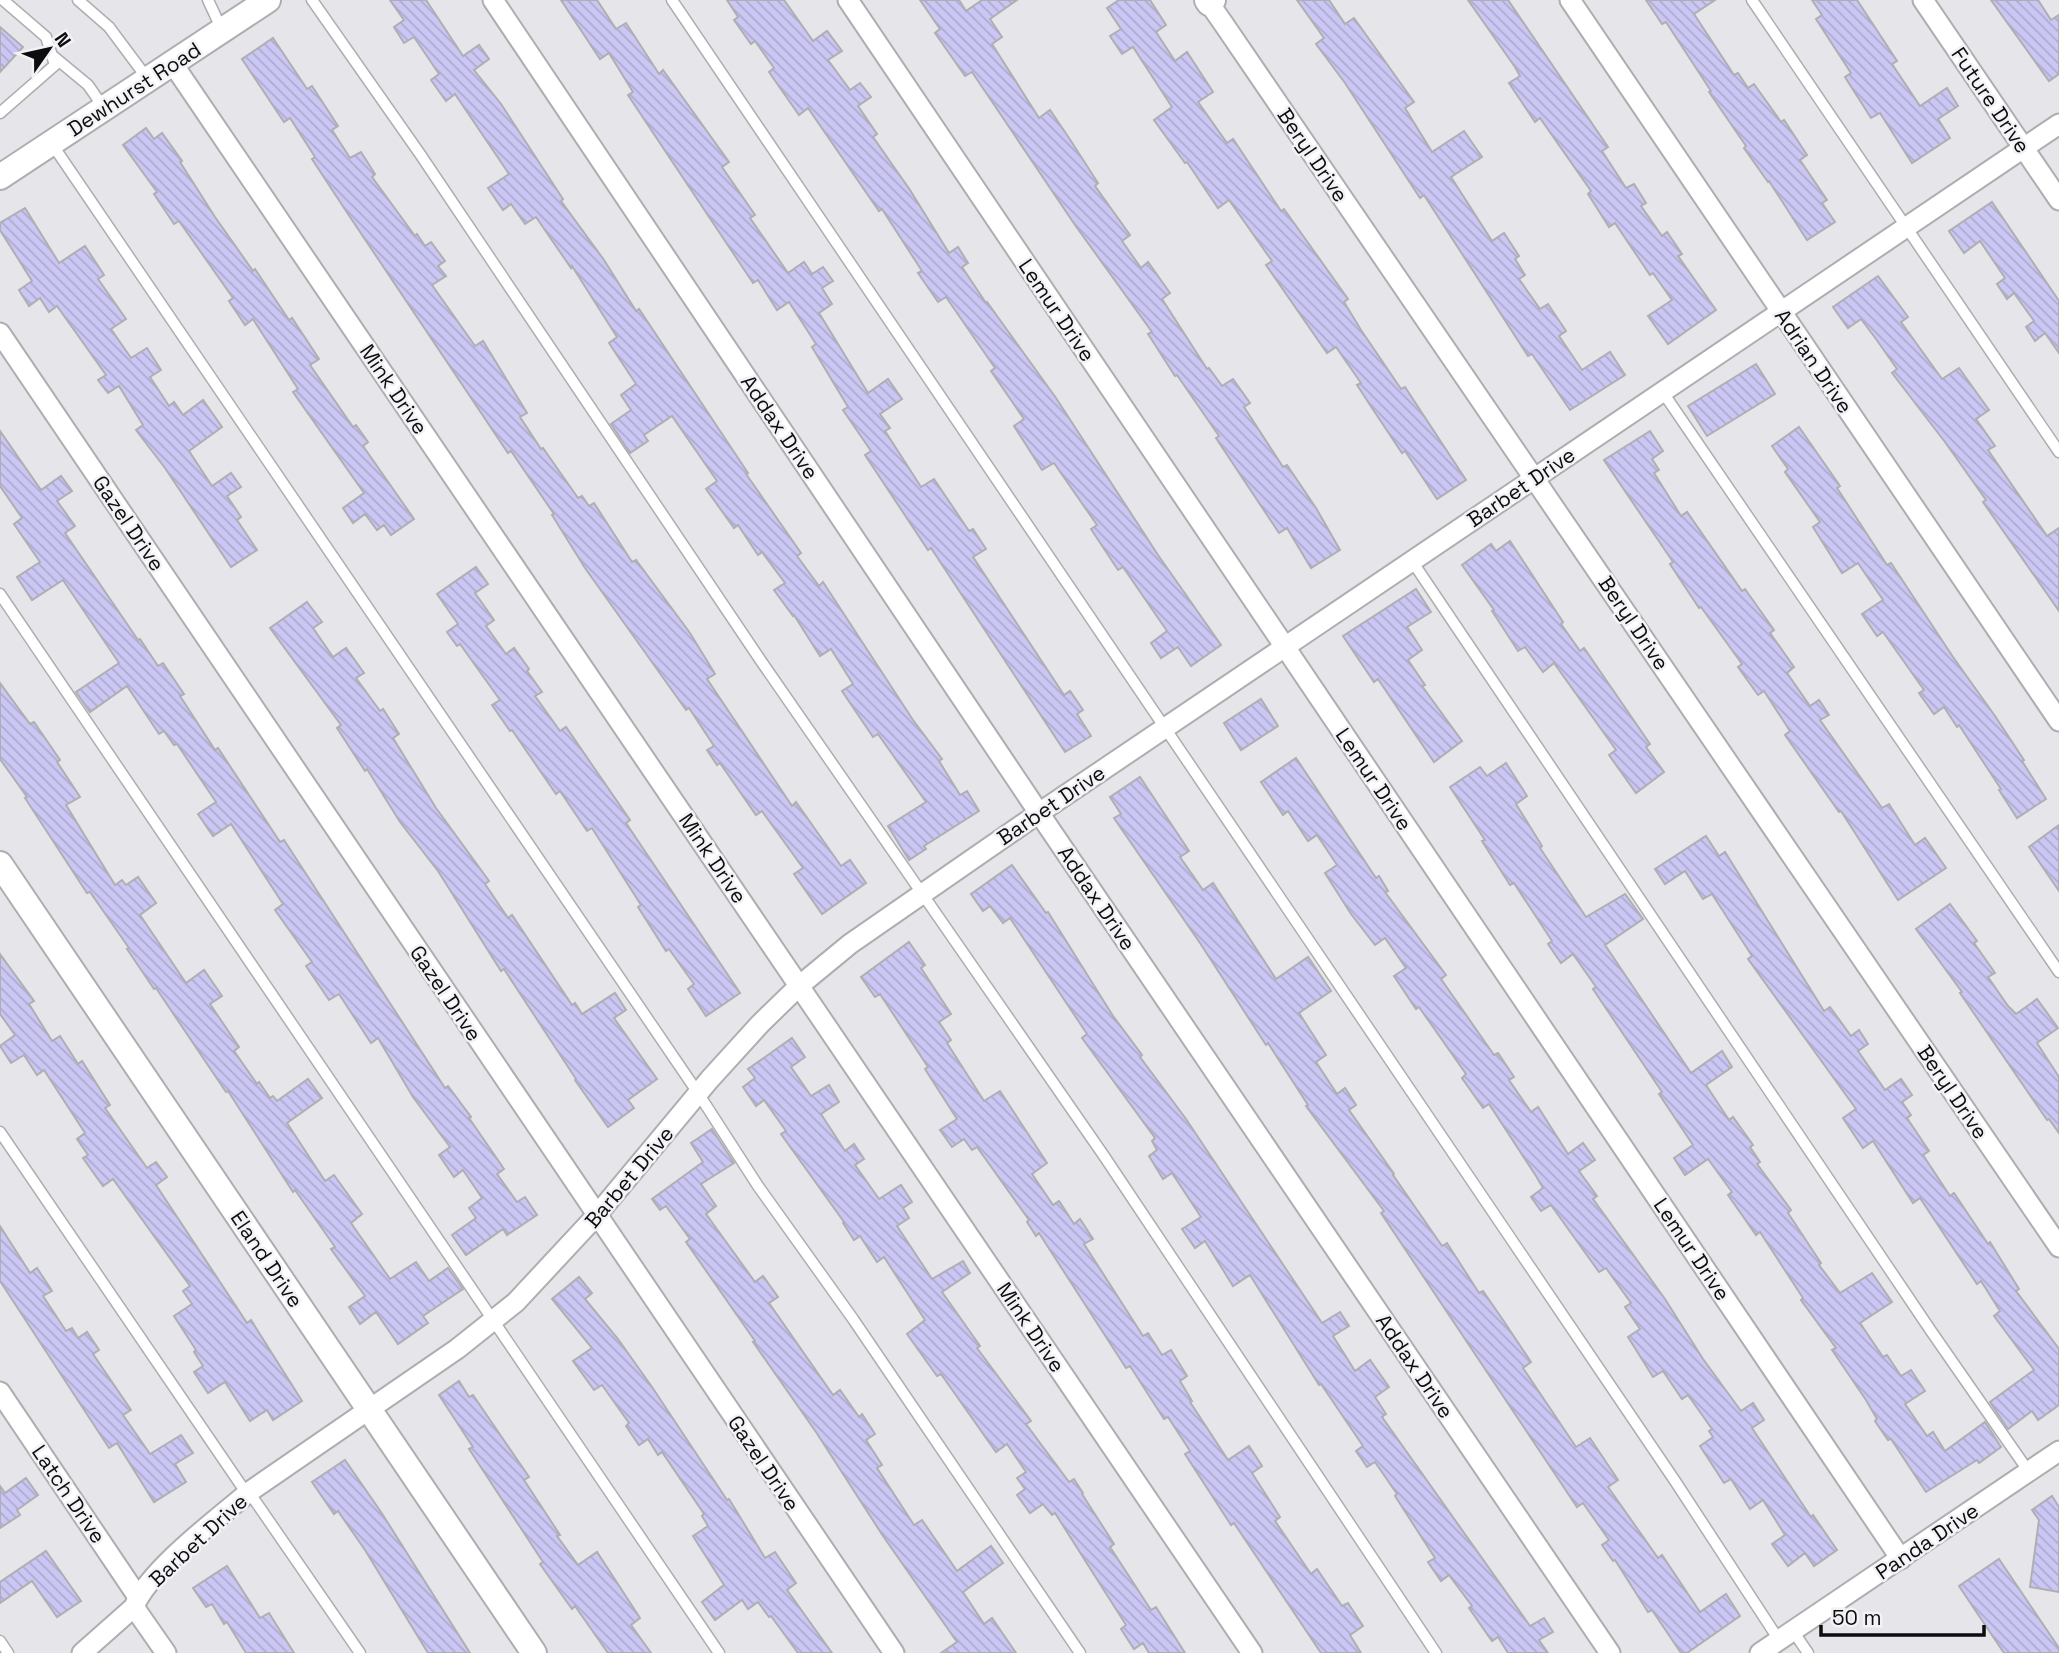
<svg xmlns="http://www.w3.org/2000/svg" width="2059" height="1653" font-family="'Space Grotesk',sans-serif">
<defs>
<pattern id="building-back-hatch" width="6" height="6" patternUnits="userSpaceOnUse" patternTransform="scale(1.75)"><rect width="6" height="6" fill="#cbc7f4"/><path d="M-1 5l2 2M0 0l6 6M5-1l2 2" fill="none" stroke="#adaad0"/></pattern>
</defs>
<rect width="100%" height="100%" fill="#e6e5e9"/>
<g fill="url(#building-back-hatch)" stroke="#afaeb2" stroke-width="2">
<polygon points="390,0 426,0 463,56 479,45 489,59 474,70 501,104 563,199 561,201 604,260 636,311 639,309 748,473 746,474 801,553 797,556 819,586 823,582 913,720 942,759 939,761 960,795 967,791 979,811 924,846 926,849 909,860 888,826 926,802 878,734 873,737 842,691 853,684 831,649 820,656 794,615 793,616 774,590 785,583 762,552 758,555 738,525 734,528 706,489 717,481 672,416 644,435 648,441 630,453 611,424 631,410 621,395 636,384 609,343 617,337 572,266 571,268 536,217 525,224 511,204 503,210 488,188 509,174 455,94 446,101 431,80 439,74 414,37 404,43 394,27 404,20"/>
<polygon points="561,0 597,0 616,29 626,23 659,74 663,70 729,162 722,167 755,215 750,218 788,273 804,262 812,274 823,267 833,281 822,288 832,304 819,313 868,393 888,379 902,399 880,414 890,428 885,431 921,487 934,479 969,531 973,529 986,549 973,557 1064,695 1070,691 1083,710 1077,714 1091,736 1065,752 931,548 928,550 865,455 871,451 843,410 848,407 812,347 816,344 789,302 777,310 758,280 753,283 628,95 633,92 609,53 600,59"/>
<polygon points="727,0 784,0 813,41 827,31 842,51 828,60 850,90 860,83 871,97 858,106 877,134 873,137 910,190 949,253 958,247 968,263 962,267 986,303 987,302 1056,398 1158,555 1221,645 1191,666 1178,647 1161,658 1151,643 1167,631 1123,567 1118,570 1091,529 1097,525 1054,463 1042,470 1014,426 1024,419 991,371 995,368 946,297 938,302 918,273 922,271 882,209 879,211 808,108 799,115 769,72 774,68 755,41 751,44 734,20 738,17"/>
<polygon points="920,0 959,0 966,11 982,0 1017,0 990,19 1002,37 992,44 1039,118 1050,110 1069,138 1098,183 1095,186 1130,235 1122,241 1141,268 1148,262 1170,293 1162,299 1207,369 1209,368 1222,386 1233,379 1250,403 1244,407 1283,467 1287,465 1316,508 1340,550 1311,568 1287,528 1279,533 1216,438 1219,436 1177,375 1175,376 1148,334 1152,332 1075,225 972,72 965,76 935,33 940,29"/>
<polygon points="1119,0 1150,0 1166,25 1156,32 1175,61 1187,52 1213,92 1198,102 1227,143 1233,139 1281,211 1284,209 1348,299 1344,302 1361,330 1401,389 1405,387 1466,480 1437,499 1405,451 1402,453 1372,408 1357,385 1361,383 1336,347 1327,353 1266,265 1272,261 1229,200 1218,208 1187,162 1185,163 1154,120 1172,107 1133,47 1122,54 1110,36 1121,29 1107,8"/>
<polygon points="1297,0 1329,0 1345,24 1354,18 1414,102 1405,108 1432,152 1464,131 1482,157 1451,177 1492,241 1504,233 1519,256 1515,259 1525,275 1519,279 1540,309 1548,304 1566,331 1559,336 1582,370 1610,352 1625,375 1570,410 1532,354 1528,356 1424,195 1420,198 1345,83 1316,44 1324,38"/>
<polygon points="1468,0 1508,0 1608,147 1602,151 1626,188 1634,184 1646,203 1641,206 1662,236 1667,232 1682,254 1678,256 1716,310 1668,344 1648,316 1672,300 1653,273 1650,275 1615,223 1609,227 1588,194 1591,191 1540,118 1535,122 1509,83 1520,76 1515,67"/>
<polygon points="1646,0 1715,0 1694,14 1734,75 1738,73 1748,88 1754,84 1781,122 1784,120 1807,155 1800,160 1827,200 1822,203 1835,222 1807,240 1769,181 1768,182 1744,148 1746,146 1709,92 1711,91 1666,22 1662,24"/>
<polygon points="1812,0 1857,0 1897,61 1892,64 1920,106 1947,88 1958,106 1938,119 1950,138 1912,163 1880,113 1871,118 1845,77 1851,73 1816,19 1822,15"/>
<polygon points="1991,0 2038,0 2051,20 2059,15 2059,74 2049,81"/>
<polygon points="0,27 23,47 0,72"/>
<polygon points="273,38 307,89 312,86 338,126 332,130 350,158 361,152 375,174 372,177 415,236 417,234 425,246 431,242 445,261 438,266 446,276 432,285 475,346 483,341 527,413 520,417 541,449 543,448 578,498 582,496 589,506 594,503 632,562 636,560 690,633 715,674 707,679 792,806 796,802 841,866 850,860 866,883 822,914 794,874 803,868 762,811 756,815 720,763 717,765 707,750 714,746 689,708 686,710 585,568 552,515 554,514 511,451 508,453 346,211 312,159 315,157 290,118 284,122 242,59"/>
<polygon points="146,128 154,139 162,133 182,161 180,162 215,217 253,271 255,269 289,320 292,318 319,359 310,365 353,427 356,425 368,442 363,446 414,519 391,535 384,525 377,530 365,514 353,523 343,508 364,493 293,392 298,389 253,319 245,325 229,301 233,298 179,221 174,224 154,194 157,192 123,145"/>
<polygon points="1992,202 2059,301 2059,353 2045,333 2035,341 2026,327 2034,321 2014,293 2007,299 1997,284 2005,278 1980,241 1964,253 1949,231"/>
<polygon points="25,208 59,263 85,246 104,275 98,279 126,319 111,329 131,358 147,348 161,370 150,377 169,406 174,402 183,415 203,400 222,427 189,451 212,486 231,473 241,487 227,496 241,517 237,520 257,550 231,567 165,468 136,430 143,425 119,386 108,393 98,380 106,375 57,306 49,312 40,298 29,306 19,290 32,281 0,230 0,223"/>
<polygon points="1878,276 1908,317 1901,322 1942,379 1959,368 1989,410 1976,419 1995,446 1988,450 2047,536 2059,528 2059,611 1983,502 1986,500 1945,442 1892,373 1897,369 1876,339 1861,319 1848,328 1833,307"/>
<polygon points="1756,364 1775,394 1707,436 1688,406"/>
<polygon points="1799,427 1840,486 1837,488 1887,565 1891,563 1953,657 1995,716 2024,760 2022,761 2046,799 2017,818 1999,790 2001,789 1959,725 1957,727 1944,707 1934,714 1919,693 1924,690 1883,632 1877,636 1862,614 1883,600 1858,563 1842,573 1813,527 1820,522 1785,472 1788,469 1772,446"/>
<polygon points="0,431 41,490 61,476 72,491 57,501 75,526 65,533 138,640 140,639 158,666 163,663 184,694 180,696 215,750 218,748 280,842 284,840 445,1088 448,1086 471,1117 469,1118 504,1169 497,1174 517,1202 525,1197 537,1215 507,1235 503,1229 466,1255 452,1235 476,1218 469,1208 482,1198 463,1170 454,1177 439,1155 450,1147 413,1097 378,1038 371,1043 339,994 329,1000 306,966 312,962 275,910 283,904 231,824 213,836 198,814 216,802 177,744 174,745 164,731 159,734 127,686 90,712 76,692 119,663 63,580 32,600 17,577 40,562 14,524 22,518 0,486"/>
<polygon points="1650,431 1663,451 1652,459 1659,470 1654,473 1681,516 1687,512 1742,591 1745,589 1774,630 1770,633 1794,667 1787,673 1810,706 1819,700 1829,715 1820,720 1882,808 1889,804 1915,845 1925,838 1946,868 1898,900 1841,811 1839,812 1785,735 1790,731 1764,691 1758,695 1738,667 1742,664 1701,607 1699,608 1670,564 1673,562 1604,460"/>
<polygon points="1510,541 1563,622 1561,624 1580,651 1584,648 1650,744 1646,747 1664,772 1636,793 1609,755 1616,750 1554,663 1543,672 1525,647 1518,651 1492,611 1494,610 1462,565 1491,544 1496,551"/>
<polygon points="476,567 488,584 475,593 494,620 486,626 506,654 514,648 529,669 527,671 542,692 535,696 560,731 566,727 630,820 626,823 740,993 706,1016 688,989 694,984 669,949 666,951 638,907 641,905 592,828 587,831 560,791 556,794 512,730 510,731 492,705 500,700 460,644 457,646 447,632 458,624 437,594"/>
<polygon points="1416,589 1431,612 1407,627 1422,650 1408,660 1425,685 1422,686 1462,741 1434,762 1378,679 1374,682 1343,636"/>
<polygon points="307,602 322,622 313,628 333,657 346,648 364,673 356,678 380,711 383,709 399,734 393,738 436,808 489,881 485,884 508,918 512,915 572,1005 575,1003 582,1014 615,993 626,1010 614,1018 657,1079 628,1100 634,1108 608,1127 575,1080 576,1079 504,969 501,971 438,871 400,822 367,769 365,771 337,728 341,725 270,628"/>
<polygon points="0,683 30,724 34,722 60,760 57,762 80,797 66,805 115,885 122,880 126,885 138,877 156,903 140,915 186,983 204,970 222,996 210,1004 239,1047 234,1051 257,1084 259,1082 270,1098 273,1096 277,1101 308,1079 322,1098 287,1123 325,1181 334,1175 362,1214 351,1223 390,1279 416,1262 429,1281 448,1268 463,1289 423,1316 428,1323 398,1344 376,1312 360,1324 349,1307 365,1296 331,1249 335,1247 295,1190 293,1192 228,1091 226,1092 156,988 154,989 127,949 129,948 90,892 87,893 25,798 27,797 0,759"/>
<polygon points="1261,699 1278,726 1241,750 1224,723"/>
<polygon points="1296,758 1376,878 1379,876 1388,891 1385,892 1446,975 1441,979 1494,1055 1498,1053 1514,1077 1509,1080 1531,1112 1538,1107 1568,1154 1583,1143 1595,1160 1579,1171 1597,1196 1593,1199 1665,1299 1703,1359 1741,1411 1753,1403 1764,1420 1752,1428 1811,1517 1813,1515 1837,1550 1814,1566 1805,1553 1788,1566 1772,1544 1785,1535 1763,1500 1750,1509 1731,1479 1724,1483 1700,1446 1713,1437 1709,1431 1712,1429 1688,1395 1682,1399 1663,1371 1653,1377 1628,1337 1640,1329 1625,1307 1631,1303 1606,1268 1599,1272 1551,1205 1541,1211 1531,1197 1543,1188 1536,1176 1489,1104 1483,1108 1462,1078 1466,1074 1419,1007 1416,1009 1394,976 1406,968 1385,938 1375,945 1351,914 1325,873 1337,865 1317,835 1308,841 1288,811 1283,815 1261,782"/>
<polygon points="1506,763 1527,796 1516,804 1542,846 1540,848 1586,917 1625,894 1643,919 1605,945 1691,1073 1722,1051 1732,1067 1706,1085 1729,1120 1733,1117 1753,1145 1750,1147 1760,1162 1757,1164 1791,1210 1788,1213 1821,1263 1819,1265 1840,1293 1872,1273 1892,1302 1860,1323 1883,1357 1887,1355 1901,1376 1911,1370 1925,1391 1905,1404 1927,1436 1933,1432 1945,1451 1985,1422 2001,1447 1979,1463 1977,1460 1926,1492 1891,1439 1888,1440 1875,1421 1877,1419 1866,1400 1832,1350 1836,1348 1801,1300 1803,1298 1760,1232 1756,1235 1728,1195 1732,1192 1708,1159 1685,1175 1674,1158 1693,1145 1659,1094 1662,1092 1593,989 1596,987 1573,954 1561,963 1548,944 1552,941 1514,883 1510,885 1482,841 1485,840 1450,787 1480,767 1487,776"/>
<polygon points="1140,777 1189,851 1180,857 1203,890 1213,883 1276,979 1308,957 1331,991 1299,1013 1326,1055 1316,1062 1337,1094 1345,1088 1356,1105 1349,1110 1394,1174 1393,1175 1442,1246 1447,1243 1479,1293 1483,1291 1503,1320 1531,1362 1523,1368 1576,1447 1590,1438 1618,1480 1608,1487 1658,1558 1662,1555 1700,1612 1726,1594 1740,1616 1687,1653 1681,1653 1652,1610 1648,1612 1615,1560 1613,1561 1602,1545 1609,1540 1583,1503 1577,1507 1381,1213 1384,1211 1306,1106 1308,1105 1268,1043 1266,1045 1200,943 1114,818 1121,814 1110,797"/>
<polygon points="2059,825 2059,891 2029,847"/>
<polygon points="1706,836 1719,856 1725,852 1824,1011 1830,1007 1851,1036 1859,1030 1868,1044 1858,1051 1885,1090 1901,1079 1912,1095 1902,1102 1911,1115 1907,1118 1929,1151 1923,1155 1950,1196 1954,1193 1988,1244 1990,1242 2019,1289 2016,1291 2059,1349 2059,1405 2038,1420 2032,1411 2008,1429 1990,1402 2034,1370 1994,1316 2000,1311 1981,1281 1977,1284 1920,1198 1913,1203 1873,1141 1863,1148 1843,1118 1856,1109 1748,959 1752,956 1712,894 1703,899 1685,871 1665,884 1655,869"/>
<polygon points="1012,865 1046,913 1048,912 1113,1016 1142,1055 1140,1057 1186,1119 1322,1323 1340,1312 1349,1326 1333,1336 1355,1371 1370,1360 1389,1387 1375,1397 1386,1414 1382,1417 1530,1626 1544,1618 1553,1632 1539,1640 1548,1653 1508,1653 1498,1637 1492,1641 1469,1608 1472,1606 1449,1575 1441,1581 1428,1562 1435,1558 1395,1496 1397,1494 1375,1462 1367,1467 1356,1451 1363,1446 1321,1384 1319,1385 1250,1275 1233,1286 1205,1241 1195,1248 1182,1229 1201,1217 1172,1173 1163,1179 1149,1156 1157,1150 1152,1141 1155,1138 1082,1038 1087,1034 1010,918 1003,923 990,906 983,911 971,894"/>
<polygon points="1950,904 1977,941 1974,943 1995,973 1988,977 2008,1006 2016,1014 2037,999 2058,1028 2037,1043 2059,1077 2059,1133 2049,1119 2047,1120 1960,993 1962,992 1916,929"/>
<polygon points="909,942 925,965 921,968 951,1014 939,1022 951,1040 947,1043 984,1101 1000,1091 1047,1163 1032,1174 1053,1205 1059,1201 1074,1224 1080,1219 1093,1239 1084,1244 1143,1336 1148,1333 1162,1355 1171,1350 1187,1376 1180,1381 1192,1401 1190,1402 1228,1460 1249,1446 1262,1466 1252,1473 1280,1517 1275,1521 1311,1574 1317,1569 1342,1606 1348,1603 1363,1626 1350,1635 1361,1653 1321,1653 1234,1523 1231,1525 1185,1454 1190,1451 1168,1417 1164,1419 1130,1366 1126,1368 1039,1233 1036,1236 1027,1222 1029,1220 977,1147 972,1150 964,1139 952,1147 940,1130 957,1119 925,1069 928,1067 880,994 875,997 861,977"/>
<polygon points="0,954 34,1001 29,1004 52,1041 60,1036 78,1064 82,1061 110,1105 105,1108 147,1168 156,1162 167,1177 156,1185 247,1323 251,1320 302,1401 273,1420 267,1410 250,1421 225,1382 208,1393 194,1372 203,1366 194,1352 196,1350 174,1316 192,1304 183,1291 190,1286 113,1179 103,1186 83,1158 88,1155 77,1139 85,1133 44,1070 37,1075 24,1055 11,1063 0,1046 15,1035 0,1014"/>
<polygon points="792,1038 805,1057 791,1067 811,1096 829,1085 839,1102 821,1114 845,1151 854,1144 864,1159 855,1165 879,1199 901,1185 912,1202 903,1208 909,1218 897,1226 932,1279 963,1261 970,1273 942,1292 980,1346 977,1348 1031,1421 1026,1424 1069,1482 1074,1479 1083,1493 1082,1494 1114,1544 1110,1547 1151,1610 1156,1607 1185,1653 1149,1653 1143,1643 1134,1649 1121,1629 1126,1625 1055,1513 1052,1515 1043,1504 1030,1513 1017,1495 1025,1489 1017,1478 1026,1472 1007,1444 996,1452 941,1374 937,1376 907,1334 925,1320 884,1257 877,1262 860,1236 854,1240 843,1223 844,1222 781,1134 786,1131 764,1100 756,1106 743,1087 755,1078 748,1069"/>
<polygon points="712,1129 734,1163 701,1184 716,1206 706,1214 755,1282 763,1276 778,1297 769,1303 833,1395 840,1390 859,1417 862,1414 875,1434 866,1440 882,1465 877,1468 914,1525 922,1520 957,1571 991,1546 1003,1563 963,1592 984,1624 992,1618 1016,1653 941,1653 957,1642 883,1536 816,1432 753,1342 755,1341 686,1242 690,1239 666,1206 660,1210 652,1199 703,1162 691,1143"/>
<polygon points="0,1226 30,1273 37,1268 52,1291 43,1296 66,1331 72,1328 78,1338 87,1332 99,1350 93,1354 131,1410 123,1415 150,1454 181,1435 193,1453 175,1464 186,1482 154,1502 117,1443 109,1448 0,1281"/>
<polygon points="579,1277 592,1293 585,1299 618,1339 652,1387 727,1500 729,1499 765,1558 775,1552 796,1583 787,1590 832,1653 798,1653 771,1616 769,1617 758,1602 748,1609 742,1600 715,1620 702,1602 724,1585 693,1536 708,1526 702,1516 704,1514 662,1452 658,1455 648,1439 639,1445 626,1426 629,1423 602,1385 594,1390 573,1361 592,1348 552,1299"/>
<polygon points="459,1381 469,1397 473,1395 529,1477 524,1480 560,1535 557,1536 578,1565 597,1552 640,1618 631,1625 651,1653 608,1653 575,1606 572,1609 540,1564 543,1562 469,1449 473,1447 439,1395"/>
<polygon points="345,1460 381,1512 470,1653 428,1653 365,1550 338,1511 334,1514 312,1482"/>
<polygon points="26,1478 38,1495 17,1510 20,1515 0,1528 0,1486 5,1493"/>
<polygon points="2052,1496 2059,1507 2059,1592 2030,1587 2039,1520 2032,1510"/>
<polygon points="46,1551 81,1601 57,1617 32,1581 0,1603 0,1582"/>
<polygon points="1999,1559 2059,1648 2059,1653 2004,1653 1959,1586"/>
<polygon points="227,1566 260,1618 269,1613 294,1653 246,1653 227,1622 224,1624 212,1604 206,1607 193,1588"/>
</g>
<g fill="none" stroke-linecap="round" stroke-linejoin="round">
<defs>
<g id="service">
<polyline points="78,0 109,27 147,78"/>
<polyline points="208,0 222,30"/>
<polyline points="312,0 420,154 761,661 1104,1156 1436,1653"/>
<polyline points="672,0 1675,1481 1779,1640"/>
<polyline points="1752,0 2059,452"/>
<polyline points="53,56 88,85 104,108"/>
<polyline points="0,113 55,65 46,37 3,0"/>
<polyline points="52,144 698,1093 758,1186 853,1319 1080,1653"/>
<polyline points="1662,391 2059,972"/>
<polyline points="1412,561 1931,1331 2029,1472"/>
<polyline points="0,594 719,1653"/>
<polyline points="0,1132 247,1494"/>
<polyline points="249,1492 360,1653"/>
<polyline points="1793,1631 1808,1653"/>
<polyline points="0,1641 8,1653"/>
</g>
<g id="minor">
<polyline points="493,0 1039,813 1610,1653"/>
<polyline points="848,0 1901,1559"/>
<polyline points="1210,0 1209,3 1223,23 2059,1247"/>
<polyline points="1570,0 2059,721"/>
<polyline points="1923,0 2059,200"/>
<polyline points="173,64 1252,1653"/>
<polyline points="0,333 894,1653"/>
<polyline points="0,1392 138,1597"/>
<polyline points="134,1607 166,1653"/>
<path d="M 82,1653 L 134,1607 C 148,1571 218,1518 249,1492 L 457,1349 L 516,1302 L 596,1216 L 710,1079 L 760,1024 L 799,986 L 850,944 L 1039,813 L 2059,124"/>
<polyline points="1760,1653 2059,1451"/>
</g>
<g id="tertiary">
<polyline points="1207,0 1209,3 1213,0"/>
<polyline points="0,177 268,0"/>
<polyline points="0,864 534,1653"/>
</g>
</defs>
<use href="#service" stroke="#aeaeb1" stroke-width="13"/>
<use href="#minor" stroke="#aeaeb1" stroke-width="23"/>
<use href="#tertiary" stroke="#aeaeb1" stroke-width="28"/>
<use href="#service" stroke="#fff" stroke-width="10"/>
<use href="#minor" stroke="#fff" stroke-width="19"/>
<use href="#tertiary" stroke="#fff" stroke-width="24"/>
</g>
<g text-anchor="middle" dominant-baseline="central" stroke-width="5" stroke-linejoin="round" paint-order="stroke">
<g font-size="21" fill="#0d0d0e" stroke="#f3f3f7">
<text transform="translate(134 89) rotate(-33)">Dewhurst Road</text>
<text transform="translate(1991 100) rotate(56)">Future Drive</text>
<text transform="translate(1313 155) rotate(56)">Beryl Drive</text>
<text transform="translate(1057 310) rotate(56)">Lemur Drive</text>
<text transform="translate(1814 361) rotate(56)">Adrian Drive</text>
<text transform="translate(394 389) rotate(56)">Mink Drive</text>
<text transform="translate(780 427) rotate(56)">Addax Drive</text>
<text transform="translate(1521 487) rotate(-34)">Barbet Drive</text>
<text transform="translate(129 523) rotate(56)">Gazel Drive</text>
<text transform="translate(1634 623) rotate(56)">Beryl Drive</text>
<text transform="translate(1374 779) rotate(56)">Lemur Drive</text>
<text transform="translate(1051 805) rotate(-34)">Barbet Drive</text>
<text transform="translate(713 858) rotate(56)">Mink Drive</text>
<text transform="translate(1097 898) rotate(56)">Addax Drive</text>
<text transform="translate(446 993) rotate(56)">Gazel Drive</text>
<text transform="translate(1953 1092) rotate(56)">Beryl Drive</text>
<text transform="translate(629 1177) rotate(-50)">Barbet Drive</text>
<text transform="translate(1692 1249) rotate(56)">Lemur Drive</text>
<text transform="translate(267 1259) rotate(56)">Eland Drive</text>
<text transform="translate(1031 1327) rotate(56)">Mink Drive</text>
<text transform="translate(1415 1366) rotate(56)">Addax Drive</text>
<text transform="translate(764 1463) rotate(56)">Gazel Drive</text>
<text transform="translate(69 1494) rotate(56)">Latch Drive</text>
<text transform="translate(198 1540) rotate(-43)">Barbet Drive</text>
<text transform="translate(1927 1541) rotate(-34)">Panda Drive</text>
</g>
</g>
<g transform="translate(49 49) rotate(56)" stroke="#f3f3f7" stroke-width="5" paint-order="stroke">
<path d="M0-5L12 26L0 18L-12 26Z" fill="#0d0d0e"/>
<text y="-10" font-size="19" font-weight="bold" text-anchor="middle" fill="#0d0d0e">N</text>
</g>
<path d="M1821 1625v10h163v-10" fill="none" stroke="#0d0d0e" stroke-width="3.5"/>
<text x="1832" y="1625" font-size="21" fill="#0d0d0e" stroke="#f3f3f7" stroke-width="5" paint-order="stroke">50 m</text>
</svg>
